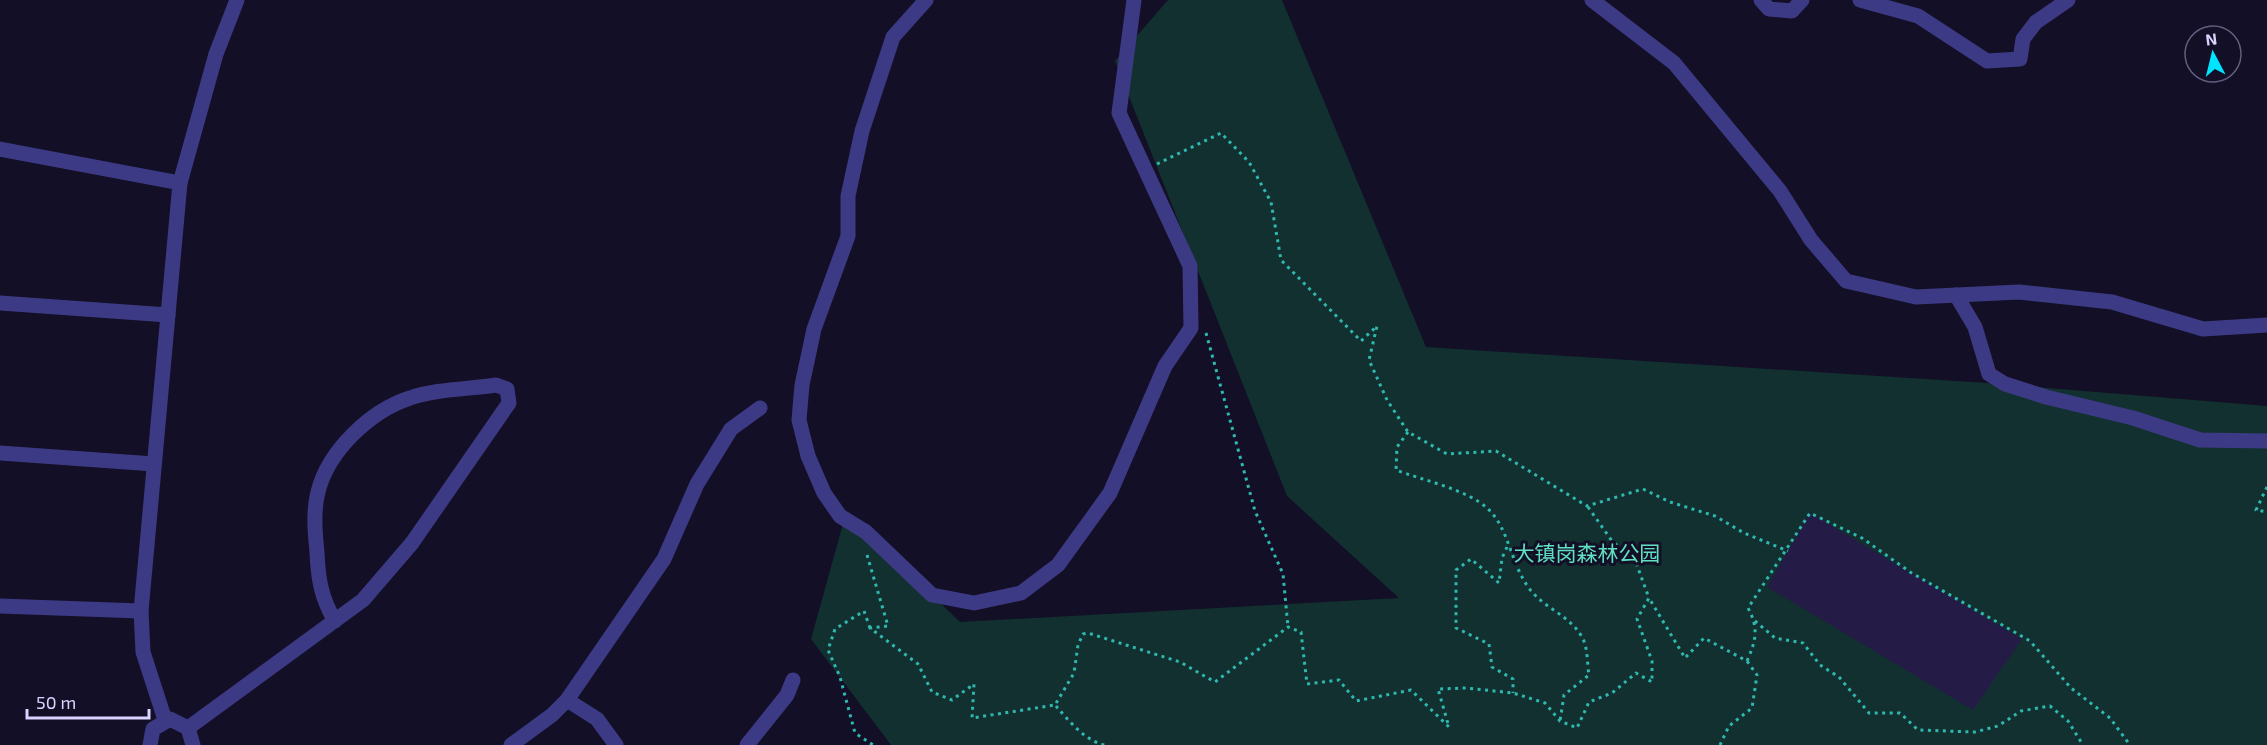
<svg xmlns="http://www.w3.org/2000/svg" width="2267" height="745" font-family="'Exo 2','Noto Sans SC',sans-serif">
<rect width="100%" height="100%" fill="#130f26"/>
<polygon fill="#12302f" points="1168,0 1282,0 1426,347 1987,383 2267,406 2267,745 891,745 811,639 846,513 960,622 1399,598 1287,496 1115,61"/>
<polygon fill="#241b47" points="1810,513 2022,639 1973,710 1767,587"/>
<g fill="none" stroke-linecap="round" stroke-linejoin="round">
<g stroke="#2fb8b0" stroke-width="3" stroke-dasharray="3 4.5" stroke-linecap="butt">
<polyline points="1157,164 1221,133 1249,162 1271,202 1281,260 1361,341 1377,326 1369,360 1387,400 1408,432 1447,454 1496,451 1587,506 1643,489 1670,502 1715,516 1744,533 1788,551"/>
<polyline points="1206,333 1255,511 1283,574 1288,627"/>
<path d="M 1408,432 L 1397,447 L 1396,470 C 1422,480 1469,490 1488,509 C 1510,529 1511,569 1533,593 C 1548,610 1572,617 1583,639 C 1588,649 1587,664 1589,675 L 1564,695 L 1560,721"/>
<polyline points="2267,487 2256,510 2267,512"/>
<polyline points="1588,507 1612,541 1635,560 1649,598"/>
<polyline points="1507,547 1502,558 1499,583 1471,559 1456,570 1456,628 1489,644 1492,667 1513,679 1513,693"/>
<path d="M 867,555 L 888,626 L 870,628 L 918,664 L 932,692 L 952,700 L 974,684 L 972,718 L 1055,705 L 1074,673 L 1078,645 L 1083,634 L 1088,633 L 1180,662 L 1215,682 L 1288,627 L 1301,632 L 1307,684 L 1339,680 L 1356,701 L 1411,690 L 1449,727 L 1438,689 L 1466,688 L 1513,693 L 1545,703 L 1560,721 L 1577,728 L 1589,702 L 1612,693 L 1636,673 L 1652,682 L 1652,661 L 1637,619 L 1649,598 L 1685,658 L 1704,638 L 1747,661 C 1756,641 1759,628 1748,608 L 1810,513 L 1862,538 L 1910,572 L 2030,641 L 2071,688 L 2110,718 L 2130,745"/>
<polyline points="1755,621 1775,638 1803,643 1820,665 1839,677 1869,713 1900,713 1918,730 1975,732 1998,726 2021,711 2050,706 2068,721 2083,745"/>
<polyline points="870,628 864,611 835,629 828,650 840,677 855,733 873,745"/>
<path d="M 1056,706 C 1069,721 1085,741 1105,745"/>
<polyline points="1720,745 1729,726 1752,708 1757,675 1747,661"/>
</g>
<g stroke="#3d3a85" stroke-width="15">
<polyline points="926,0 893,37 862,131 848,196 848,236 814,329 802,385 799,420 808,456 824,493 840,516 866,532 932,595 974,603 1021,593 1058,565 1110,493 1165,366 1191,328 1190,266 1119,113 1134,0"/>
<polyline points="1592,0 1674,63 1780,191 1811,240 1846,281 1916,297 2019,292 2112,302 2203,329 2267,325"/>
<polyline points="1761,0 1769,9 1792,11 1802,0"/>
<polyline points="1860,0 1918,16 1987,61 2020,59 2023,39 2036,22 2068,0"/>
<polyline points="0,149 180,183"/>
<polyline points="1956,295 1975,327 1989,374 2005,384 2046,397 2133,418 2200,440 2267,441"/>
<polyline points="0,303 168,315"/>
<polyline points="0,453 154,464"/>
<polyline points="0,606 141,611"/>
<polyline points="567,700 597,719 616,745"/>
<polyline points="165,720 143,652 141,611 180,183 216,54 237,0"/>
<path d="M 188,728 L 363,600 L 412,543 L 509,403 L 507,389 L 496,385 C 470,389 435,389 410,398 C 370,411 328,451 318,492 C 313,511 315,533 317,552 C 318,578 321,598 335,621"/>
<polyline points="150,745 153,729 170,719 188,728 193,745"/>
<polyline points="511,745 552,715 567,700 664,559 697,484 731,429 760,408"/>
<polyline points="747,745 787,695 793,680"/>
</g>
</g>
<g text-anchor="middle" dominant-baseline="central" stroke-width="6" stroke-linejoin="round" paint-order="stroke">
<g font-size="21" fill="#5fe0c0" stroke="#130f26">
<text x="1587" y="552">大镇岗森林公园</text>
</g>
</g>
<g transform="translate(2213 54) rotate(353)"><circle r="28" fill="#130f26" stroke="#625e7d" stroke-width="1.5"/>
<path d="M0-4.5L10 22L0 15L-10 22Z" fill="#00e5ff"/>
<text y="-9" font-size="16" font-weight="bold" text-anchor="middle" fill="#d9d4ff">N</text>
</g>
<path d="M27 709v9h122v-9" fill="none" stroke="#d9d4ff" stroke-width="3"/>
<text x="36" y="709" font-size="18" fill="#d9d4ff" stroke="#130f26" stroke-width="4.5" paint-order="stroke">50 m</text>
</svg>
